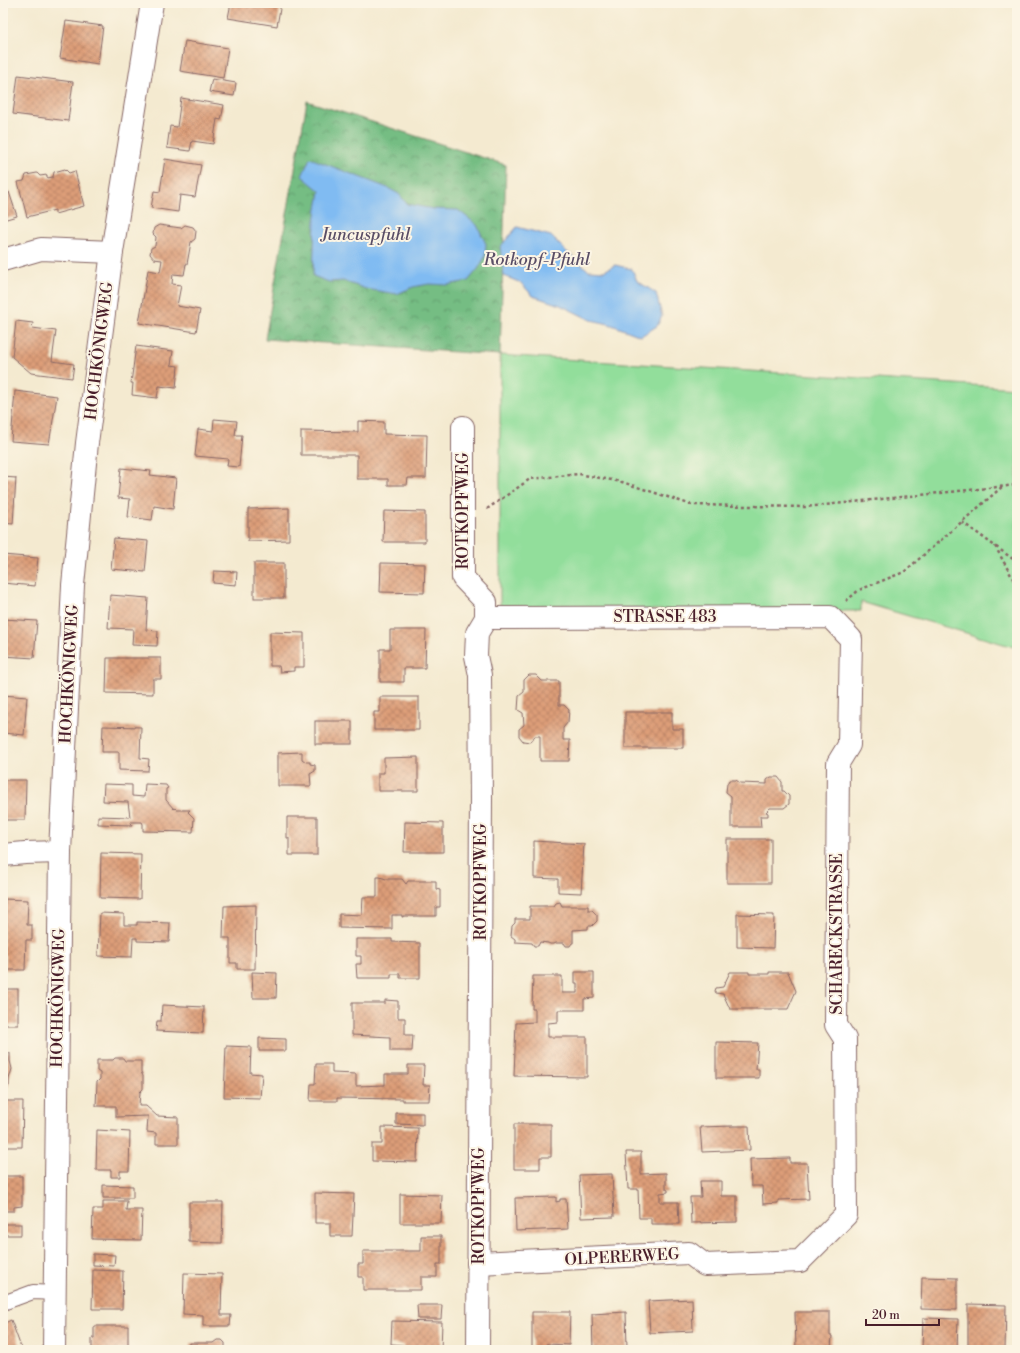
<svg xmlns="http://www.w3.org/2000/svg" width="1020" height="1353" font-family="'Libre Bodoni',serif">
<defs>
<pattern id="forest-crowns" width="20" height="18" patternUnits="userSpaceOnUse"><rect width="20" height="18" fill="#75bd83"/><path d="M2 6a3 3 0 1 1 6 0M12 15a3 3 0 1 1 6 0" fill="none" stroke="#62996b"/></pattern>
<pattern id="building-cross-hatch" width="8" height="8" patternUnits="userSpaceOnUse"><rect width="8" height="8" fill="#dd9e78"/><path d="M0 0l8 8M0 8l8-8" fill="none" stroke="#b58063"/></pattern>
</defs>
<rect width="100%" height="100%" fill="#fcf5e5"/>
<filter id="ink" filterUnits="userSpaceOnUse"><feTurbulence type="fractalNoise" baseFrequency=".025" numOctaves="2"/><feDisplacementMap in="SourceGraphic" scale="8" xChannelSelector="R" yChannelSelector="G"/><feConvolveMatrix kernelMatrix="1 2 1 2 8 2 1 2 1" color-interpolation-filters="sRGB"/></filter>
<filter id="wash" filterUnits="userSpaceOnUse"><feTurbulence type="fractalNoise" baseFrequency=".012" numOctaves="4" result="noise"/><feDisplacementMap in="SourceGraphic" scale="16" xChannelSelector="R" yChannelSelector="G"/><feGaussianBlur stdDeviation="0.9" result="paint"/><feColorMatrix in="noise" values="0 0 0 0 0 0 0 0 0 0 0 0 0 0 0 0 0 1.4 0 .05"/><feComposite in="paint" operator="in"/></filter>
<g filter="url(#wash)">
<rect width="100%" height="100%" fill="#f4ead0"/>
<polygon fill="url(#forest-crowns)" stroke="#606e57" points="307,101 506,165 500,355 265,339"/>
<polygon fill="#92de9b" stroke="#6e7e63" points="500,355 1017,388 1017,648 861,602 861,611 500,609"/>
<g fill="#80bbf2" stroke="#656d8e">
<polygon points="310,158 388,188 399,194 407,204 434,209 458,210 477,225 486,244 485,257 478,269 468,281 447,285 429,284 413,287 397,294 366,289 343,281 329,282 313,276 315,221 320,191 302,176"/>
<polygon points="517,227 551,236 567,252 588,270 604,271 615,265 632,269 637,281 656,293 662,316 657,326 641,336 609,324 591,320 560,305 533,296 521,283 504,276 500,247"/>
</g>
<g id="blocks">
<g fill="url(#building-cross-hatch)">
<polygon points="231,3 281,3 277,26 228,18"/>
<polygon points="66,21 103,26 98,64 60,58"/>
<polygon points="185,41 228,48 223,78 180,71"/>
<polygon points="18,75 73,82 68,121 13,114"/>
<polygon points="212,79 236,83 234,96 209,92"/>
<polygon points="181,98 224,105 221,120 217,119 213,144 192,141 190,151 167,148 170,126 177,127"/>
<polygon points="165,159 201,165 195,197 180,195 178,212 151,208 154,191 160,192"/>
<polygon points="65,169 69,173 75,171 84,206 55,214 55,210 27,217 18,182 24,181 26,175 37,173 40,176 47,175 47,178 53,177 54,172"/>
<polygon points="9,192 17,216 3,220 3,194"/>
<polygon points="159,225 181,228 185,225 193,227 196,231 195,239 191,242 187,264 186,264 184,275 173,274 172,284 181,285 177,306 200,310 196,332 139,323 148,270 160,272 162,260 154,259 150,254 151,248 155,246 156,237 153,234 154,228"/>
<polygon points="16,321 33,323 32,328 56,331 52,361 74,364 72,378 31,373 12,357"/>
<polygon points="136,346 173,351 171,365 178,366 176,388 159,386 157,398 132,395 133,383 131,383"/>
<polygon points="15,391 57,396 49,444 11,441"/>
<polygon points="214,419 237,421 235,435 242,435 239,467 227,466 228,459 195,456 198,429 213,431"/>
<polygon points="358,421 384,422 384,434 427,435 426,478 408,478 407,485 388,485 388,479 357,479 357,455 301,455 301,431 358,432"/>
<polygon points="121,468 151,471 150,475 176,478 173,509 154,506 152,520 128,517 130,499 118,498"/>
<polygon points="3,477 16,478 13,524 3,523"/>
<polygon points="289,508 289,540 248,541 248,509"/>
<polygon points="384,511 425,512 425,542 383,542"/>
<polygon points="114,538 148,541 145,572 111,569"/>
<polygon points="3,555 38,558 35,586 3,583"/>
<rect x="254" y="563" width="30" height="35"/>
<polygon points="381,563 425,564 424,593 380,592"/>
<polygon points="214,571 237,572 236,585 213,583"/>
<polygon points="110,595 148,598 146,630 158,631 157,646 132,645 133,629 108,628"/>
<polygon points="3,619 37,621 34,658 3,656"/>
<polygon points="390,630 426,630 425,668 404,668 404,682 380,682 380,649 390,649"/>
<polygon points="270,632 304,633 304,667 294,667 294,671 280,672 279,666 270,666"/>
<polygon points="107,658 161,658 161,679 153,679 153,694 106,693"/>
<polygon points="529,675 536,675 542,681 559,681 559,705 564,705 569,710 568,722 563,728 563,740 570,740 569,761 540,761 540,736 535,736 530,742 523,741 519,736 519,729 524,725 523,713 518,710 519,696 524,692 524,680"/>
<polygon points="3,695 27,697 24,735 3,733"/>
<polygon points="380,697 419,697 419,730 374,730 374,712 380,712"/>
<polygon points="625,712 672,712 672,729 683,729 683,748 625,748"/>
<rect x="315" y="721" width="37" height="23"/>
<polygon points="103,726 141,727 140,758 149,759 148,771 119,770 119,752 102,752"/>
<polygon points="302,752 302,759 306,762 310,762 310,764 315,765 315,771 310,774 311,786 278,786 278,753"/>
<polygon points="418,757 418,791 378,791 378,773 384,773 384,758"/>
<polygon points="771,777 778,777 782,782 782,791 784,791 789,796 789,804 784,808 770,808 766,812 768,813 768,816 760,816 761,827 731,827 731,796 726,792 727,784 729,780 736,780 740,783 767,784 767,780"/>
<polygon points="3,780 26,780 25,820 3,820"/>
<polygon points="104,784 132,785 132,796 144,797 145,784 166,785 168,788 166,789 166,800 174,809 175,808 177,810 190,810 188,812 194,818 193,832 143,831 143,824 142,822 131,822 132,825 98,824 98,816 130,817 128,802 103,801"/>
<polygon points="287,817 317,817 317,855 289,855 289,838 287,838"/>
<polygon points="405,822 443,823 443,852 404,852"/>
<rect x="727" y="839" width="44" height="44"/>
<polygon points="534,841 584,844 581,893 558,892 558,879 534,878"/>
<polygon points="101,853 141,854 140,899 100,898"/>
<polygon points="377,877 380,877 386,879 402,879 406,884 408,881 436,881 436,889 440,890 440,907 436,907 436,916 403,916 403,917 402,917 402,915 392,915 392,929 339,928 339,914 362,915 363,897 377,897"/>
<polygon points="3,899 28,900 27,925 32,925 32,940 26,940 25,970 5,970 6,955 3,955"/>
<polygon points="560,902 562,906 588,906 588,910 592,910 597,915 597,921 592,926 588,926 588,929 573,930 573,943 572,943 570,946 566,946 564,943 556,943 554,944 550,944 548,943 540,942 538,946 534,946 532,943 515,942 515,939 511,936 512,926 515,923 515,919 530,919 530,906 554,906 556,903"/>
<polygon points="256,905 255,969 237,969 237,963 230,963 230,938 223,938 224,906"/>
<polygon points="100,913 124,914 124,925 137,925 137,922 170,923 169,942 137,941 137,938 133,938 132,957 98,956"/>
<polygon points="737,914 774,915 773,948 737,947"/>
<polygon points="356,939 392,939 392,942 420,943 420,978 400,978 400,974 391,974 391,978 357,978 356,964 361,964 361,956 356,956"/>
<polygon points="252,972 277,973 276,998 253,998"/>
<polygon points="575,972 594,972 594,998 584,999 584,1010 558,1010 558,1022 548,1023 548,1037 587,1037 587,1077 514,1076 516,1023 535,1022 535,1009 532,1009 533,976 562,976 562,993 577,993 577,983 575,983"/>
<polygon points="730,972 749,972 749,974 769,974 769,972 788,972 796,991 788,1009 730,1009 723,994 716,993 715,991 716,988 723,987"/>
<rect x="3" y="989" width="15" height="36"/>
<polygon points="385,1000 398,1001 398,1018 405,1018 405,1035 413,1035 412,1051 390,1051 390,1037 352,1035 352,1003 385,1003"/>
<polygon points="162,1005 204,1007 203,1033 156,1031 157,1021 161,1021"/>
<polygon points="259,1038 286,1039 286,1051 259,1051"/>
<polygon points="716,1042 758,1043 756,1069 759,1069 759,1078 716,1078"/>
<polygon points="226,1046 251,1047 250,1073 262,1074 260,1098 224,1097"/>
<polygon points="3,1053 10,1053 10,1061 12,1069 9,1079 9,1086 3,1086"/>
<polygon points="115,1058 123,1058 125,1061 141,1061 141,1072 143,1076 143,1089 140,1092 139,1106 146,1106 157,1116 178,1117 178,1144 156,1144 156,1133 147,1132 148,1116 116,1117 116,1106 96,1106 97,1082 100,1079 100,1073 97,1071 97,1060 113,1060"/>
<polygon points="316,1064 332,1064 332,1073 356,1074 356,1086 385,1085 385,1074 408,1074 408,1065 424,1065 423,1085 430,1085 429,1101 403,1101 403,1099 337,1098 337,1101 310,1101 311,1084 315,1084"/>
<polygon points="3,1101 23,1101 22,1147 3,1147"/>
<polygon points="396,1113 423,1113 423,1125 396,1124"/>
<polygon points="514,1124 551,1124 551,1157 540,1157 540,1169 514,1169"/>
<polygon points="733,1126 749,1126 750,1150 702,1152 700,1127"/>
<polygon points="382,1127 418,1128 417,1162 372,1161 372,1144 382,1144"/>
<polygon points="97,1130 130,1132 129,1171 120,1171 120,1177 111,1177 111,1170 96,1170"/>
<polygon points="626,1152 641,1152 641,1174 666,1173 666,1189 668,1190 668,1192 660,1193 660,1202 678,1202 679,1224 651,1224 651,1218 639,1218 638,1189 628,1189"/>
<polygon points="790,1158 790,1163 807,1163 809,1199 778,1200 778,1203 763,1204 762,1186 751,1186 750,1159"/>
<polygon points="612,1174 614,1217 581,1218 579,1175"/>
<polygon points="3,1176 22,1176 22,1206 14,1207 14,1211 4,1211"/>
<polygon points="700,1181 721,1181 721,1196 737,1196 737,1222 691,1223 690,1197 701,1197"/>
<polygon points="103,1185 133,1186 133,1198 103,1198"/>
<polygon points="315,1193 354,1194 352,1236 330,1236 330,1223 315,1223"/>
<polygon points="400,1194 442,1195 441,1223 400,1223"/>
<polygon points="556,1197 556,1202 560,1201 560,1199 566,1199 568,1229 516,1231 515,1198"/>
<polygon points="103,1201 127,1201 126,1210 142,1210 141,1240 92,1239 93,1209 103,1209"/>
<polygon points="189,1202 223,1202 222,1243 189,1242"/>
<rect x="3" y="1224" width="18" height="11"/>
<polygon points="421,1236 441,1236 441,1264 437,1264 437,1277 421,1277 421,1290 363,1290 363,1277 358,1277 358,1264 363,1264 363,1251 421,1251"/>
<polygon points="93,1254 115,1255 114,1266 93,1265"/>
<polygon points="93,1270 123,1271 122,1309 92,1309"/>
<polygon points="184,1273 222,1274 221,1315 231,1315 230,1326 203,1326 203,1315 183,1314"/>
<polygon points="922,1277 957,1278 957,1310 921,1309"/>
<polygon points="692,1299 693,1331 650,1333 648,1301"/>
<polygon points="968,1304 1006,1305 1005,1350 968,1350"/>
<polygon points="417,1305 442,1305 441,1319 418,1319"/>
<polygon points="532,1312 570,1312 569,1345 546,1344 546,1348 532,1348"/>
<polygon points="626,1312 627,1348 593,1350 592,1314"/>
<polygon points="795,1312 830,1312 830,1336 832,1336 831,1348 830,1347 830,1350 796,1350"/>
<polygon points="923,1318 958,1319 957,1350 922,1350"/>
<polygon points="11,1320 22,1350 3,1350 3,1324"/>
<polygon points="392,1321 442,1322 441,1350 403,1350 403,1345 391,1344"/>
<polygon points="94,1326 128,1326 128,1350 92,1350 92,1338 94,1338"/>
<polygon points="217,1340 222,1340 225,1343 225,1350 190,1350 190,1343 213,1343"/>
</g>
</g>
</g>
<g filter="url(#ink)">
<use href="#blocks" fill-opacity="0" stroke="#866665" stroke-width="1"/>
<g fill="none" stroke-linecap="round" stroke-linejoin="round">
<defs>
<polyline id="service" points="3,1303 33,1292 55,1293"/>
<g id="minor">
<polyline points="3,260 41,249 112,252"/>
<polyline points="463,427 463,578 486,602 486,618 477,633 476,656 480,675 481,799 478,1350"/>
<polyline points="3,855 25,853 60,852"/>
<polyline points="478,1263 689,1253 705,1265 800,1261 846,1215 845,1039 836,1025 838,763 849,745 851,639 830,617 486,618"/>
<polyline points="54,1350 60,852 73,585 87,443 112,252 152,3"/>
</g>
</defs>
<use href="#service" stroke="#866665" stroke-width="16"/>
<use href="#minor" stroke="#866665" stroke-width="24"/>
<g stroke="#866665" stroke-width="2.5" stroke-dasharray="3 3" stroke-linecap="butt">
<polyline points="487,509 530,479 579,474 622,482 692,505 805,507 1017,485"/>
<polyline points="962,522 1017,562"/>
<polyline points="995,546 1017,586"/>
<polyline points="846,601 859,590 904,572 1003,486"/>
</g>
<use href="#service" stroke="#fff" stroke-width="14"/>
<use href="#minor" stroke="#fff" stroke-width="22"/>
</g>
</g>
<g text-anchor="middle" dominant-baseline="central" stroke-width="4" stroke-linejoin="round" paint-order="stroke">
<g font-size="16" fill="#4a1f2b" stroke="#fcf5e5">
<text transform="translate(99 351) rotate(-83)">HOCHKÖNIGWEG</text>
<text transform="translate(463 511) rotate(-90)">ROTKOPFWEG</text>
<text x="665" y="617">STRASSE 483</text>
<text transform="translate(69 674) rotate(-87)">HOCHKÖNIGWEG</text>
<text transform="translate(481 882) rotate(-90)">ROTKOPFWEG</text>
<text transform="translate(837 934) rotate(-90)">SCHARECKSTRASSE</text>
<text transform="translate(58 998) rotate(-89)">HOCHKÖNIGWEG</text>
<text transform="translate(479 1206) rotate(-90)">ROTKOPFWEG</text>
<text transform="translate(622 1257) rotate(-3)">OLPERERWEG</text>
</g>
<g font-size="17" font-style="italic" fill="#5a4e67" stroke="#fcf5e5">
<text x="366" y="235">Juncuspfuhl</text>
<text x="537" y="260">Rotkopf-Pfuhl</text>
</g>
</g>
<rect width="1020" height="1353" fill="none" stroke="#fcf5e5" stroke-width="16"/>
<path d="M866 1319v6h73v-6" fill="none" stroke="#4a1f2b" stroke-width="2"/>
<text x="872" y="1319" font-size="12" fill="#4a1f2b" stroke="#fcf5e5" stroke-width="3" paint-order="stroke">20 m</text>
</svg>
